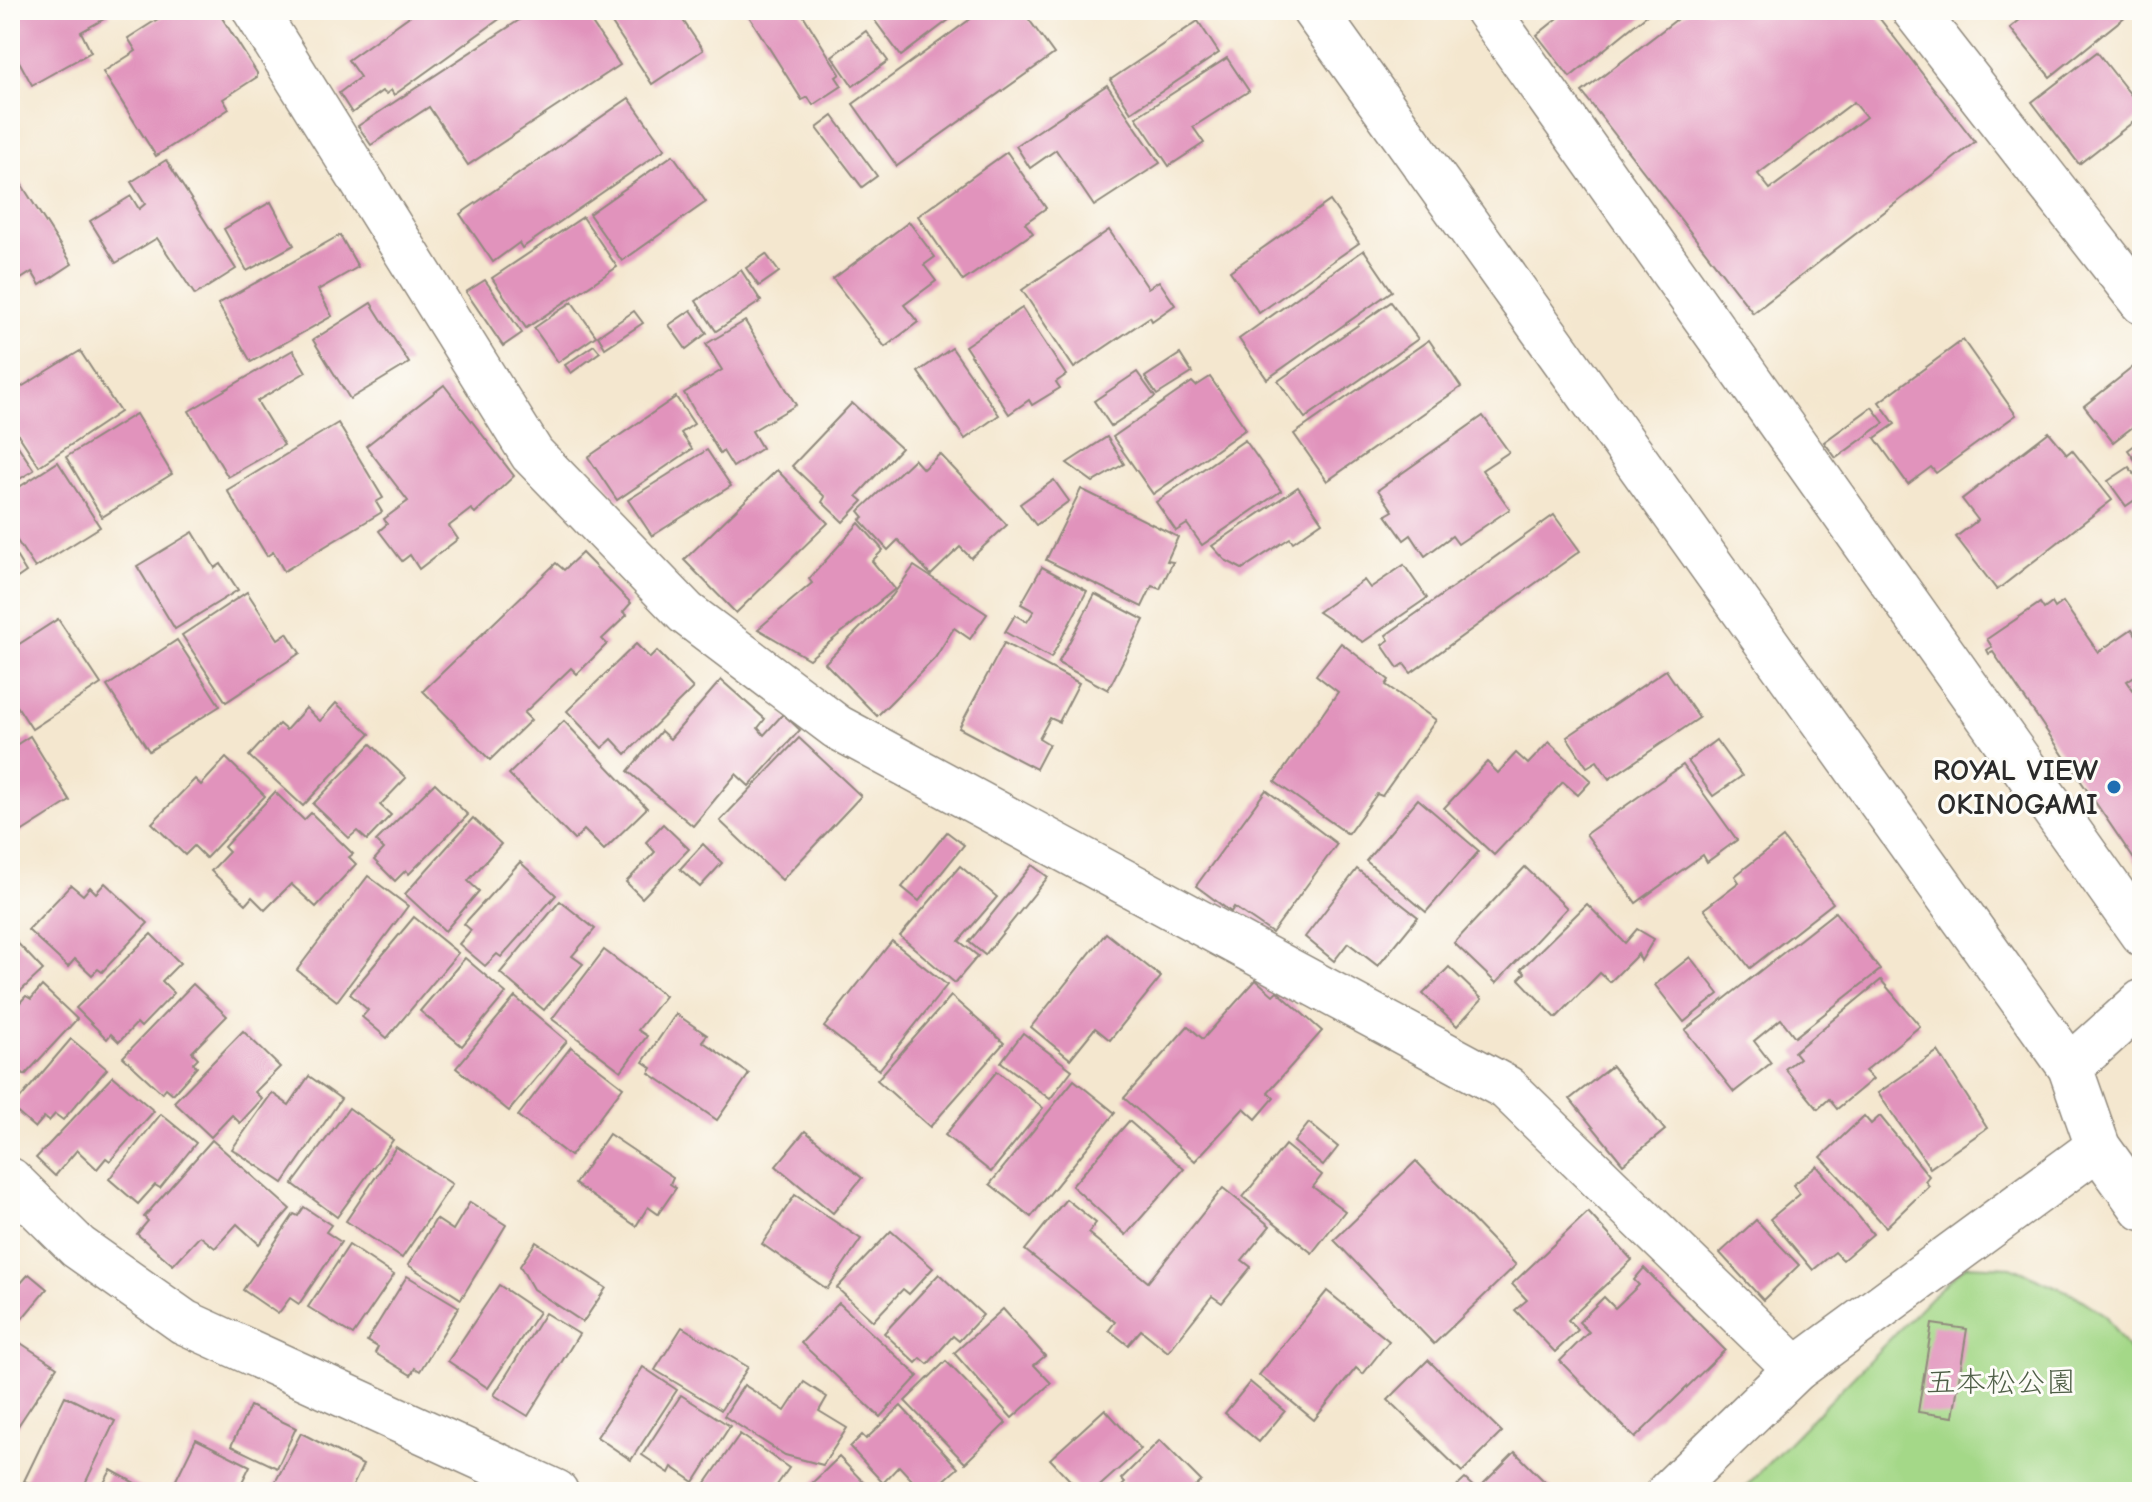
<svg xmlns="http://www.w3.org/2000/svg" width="2152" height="1502" font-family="'Comic Neue','Klee One',sans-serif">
<rect width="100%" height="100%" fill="#fdfcf7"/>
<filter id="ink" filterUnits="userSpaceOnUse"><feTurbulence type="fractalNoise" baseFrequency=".0125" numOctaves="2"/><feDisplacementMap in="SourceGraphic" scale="16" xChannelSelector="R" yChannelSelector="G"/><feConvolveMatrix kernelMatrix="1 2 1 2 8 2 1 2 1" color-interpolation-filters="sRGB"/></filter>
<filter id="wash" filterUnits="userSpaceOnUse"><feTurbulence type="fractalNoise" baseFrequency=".006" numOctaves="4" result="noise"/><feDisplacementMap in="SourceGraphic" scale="32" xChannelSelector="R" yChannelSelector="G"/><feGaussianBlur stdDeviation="1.8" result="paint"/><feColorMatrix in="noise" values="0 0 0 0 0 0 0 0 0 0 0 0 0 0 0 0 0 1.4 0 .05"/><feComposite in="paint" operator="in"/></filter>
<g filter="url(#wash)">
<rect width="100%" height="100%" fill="#f4e7cf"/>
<polygon fill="#a4d888" stroke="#68825a" stroke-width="2" points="1966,1265 2011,1267 2073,1294 2105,1315 2142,1370 2142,1492 1740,1492 1937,1291"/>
<g id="blocks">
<g fill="#e193bc" fill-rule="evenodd">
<polygon points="10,10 107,10 111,15 81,32 91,52 32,85 10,45"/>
<polygon points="172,10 217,10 257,73 257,77 223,99 229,109 156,156 103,72 136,51 128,38"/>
<polygon points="418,10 512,10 394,95 391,90 386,94 382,91 352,113 339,93 360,77 348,60"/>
<polygon points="546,10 583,10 620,65 468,165 429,107 371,145 358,126 533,11 537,16"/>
<polygon points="603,10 676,10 703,50 652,84"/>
<polygon points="745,10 800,10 840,74 836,77 842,86 813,105 808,97 802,100"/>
<polygon points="867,10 962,10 901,56"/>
<polygon points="983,10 1022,10 1054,54 897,166 853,104"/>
<polygon points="1568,10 1653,10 1570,77 1537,35"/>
<path d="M 1689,10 L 1873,10 L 1975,142 L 1753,313 L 1582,92 ZM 1854,102 L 1866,117 L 1770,189 L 1758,174 Z"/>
<polygon points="2032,10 2123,10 2127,15 2050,77 2010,28"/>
<polygon points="1198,21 1219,53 1131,112 1110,80"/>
<polygon points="866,31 888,61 853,86 832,56"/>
<polygon points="2097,52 2142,109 2142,115 2079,164 2032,102"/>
<polygon points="1227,58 1249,91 1193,127 1204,143 1169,166 1136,117"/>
<polygon points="1107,85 1160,163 1094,206 1056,150 1030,168 1016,146"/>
<polygon points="629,98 665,149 522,248 519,243 493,262 460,214"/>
<polygon points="833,116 877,176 862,187 817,128"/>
<polygon points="1007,152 1046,208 1025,223 1033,233 963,281 918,216"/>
<polygon points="673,155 706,202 622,261 589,214"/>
<polygon points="166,160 236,269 195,295 157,238 116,263 90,221 131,196 139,209 145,204 131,182"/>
<polygon points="20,182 72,264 40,285 32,272 10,286 10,189"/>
<polygon points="1330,201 1359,243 1259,313 1230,271"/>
<polygon points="271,202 294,245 247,271 224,229"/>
<polygon points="583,217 617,267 526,328 492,278"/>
<polygon points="909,222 935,257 924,265 936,281 904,305 918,322 885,347 833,279"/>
<polygon points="1109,230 1148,288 1159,281 1175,305 1152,321 1150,317 1074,368 1022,290"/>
<polygon points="340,235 358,267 318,290 332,316 251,362 218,304"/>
<polygon points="1364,250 1392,291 1267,379 1239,339"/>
<polygon points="766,254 779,272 759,286 746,268"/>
<polygon points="741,270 761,301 716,331 696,301"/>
<polygon points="485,280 522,333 503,346 466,292"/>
<polygon points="572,302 596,336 558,362 534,328"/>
<polygon points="1391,302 1418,339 1305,418 1278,381"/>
<polygon points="371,303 409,363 350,399 313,340"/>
<polygon points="1022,308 1066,375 1056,382 1060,388 1032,405 1029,400 1009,414 965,346"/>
<polygon points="691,310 707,333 686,349 669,325"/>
<polygon points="634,311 643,323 605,348 598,336"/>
<polygon points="745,321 796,405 752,431 762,448 733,467 723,451 720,454 684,393 722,370 706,344"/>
<polygon points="1429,340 1461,387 1327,481 1294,434"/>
<polygon points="1963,340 2016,415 1936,473 1931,467 1908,484 1875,438 1895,424 1879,402"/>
<polygon points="594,345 600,352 571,373 565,365"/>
<polygon points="952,348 999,415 965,439 918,372"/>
<polygon points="293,350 306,372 257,401 284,445 228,477 189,411"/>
<polygon points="80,351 120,412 39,466 10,422 10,394"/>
<polygon points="1180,354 1192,373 1157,395 1145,377"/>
<polygon points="2142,360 2142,420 2113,442 2084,406"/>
<polygon points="1137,372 1155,397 1111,426 1094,401"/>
<polygon points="1210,377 1246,429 1153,494 1113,437 1192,382 1196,386"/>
<polygon points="444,385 514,476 475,513 471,509 449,526 458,539 419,569 410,555 402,561 379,531 387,524 384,519 408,501 366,446"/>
<polygon points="676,397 694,424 681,433 692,449 617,500 588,457"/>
<polygon points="852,403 901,448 857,496 863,501 843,522 822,502 825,497 792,466"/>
<polygon points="1872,407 1884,423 1836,458 1824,442"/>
<polygon points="136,414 172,474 102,517 66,457"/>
<polygon points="1483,416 1509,452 1482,470 1510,509 1458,544 1452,536 1425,556 1411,535 1404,540 1386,515 1393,511 1378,490"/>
<polygon points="338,423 383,498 376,502 382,512 284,571 273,552 267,556 227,490"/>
<polygon points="2049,432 2067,454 2072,450 2112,500 1997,590 1956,537 1978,520 1962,499"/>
<polygon points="10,434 34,470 10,485"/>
<polygon points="1107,437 1124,464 1093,482 1067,463"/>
<polygon points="1245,440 1281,491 1202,545 1187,524 1176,531 1156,502"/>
<polygon points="2142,440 2142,470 2128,450"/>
<polygon points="707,450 731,486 652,536 628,500"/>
<polygon points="940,454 1007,525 971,558 960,547 931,575 898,540 888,550 860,520 864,517 859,511 914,459 923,469"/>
<polygon points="58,462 100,527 35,568 10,530 10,493"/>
<polygon points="2129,467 2142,485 2142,495 2126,506 2108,481"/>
<polygon points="777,470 828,523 736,613 684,560"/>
<polygon points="1054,480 1069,501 1036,525 1020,504"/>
<polygon points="1298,487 1322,522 1293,542 1290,538 1242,569 1225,560 1212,546"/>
<polygon points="1081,489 1178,537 1167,561 1173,562 1160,589 1152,586 1142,607 1046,560"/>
<polygon points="1554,515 1580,551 1411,673 1404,664 1398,668 1382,645 1389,640 1386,635"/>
<polygon points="859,523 883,550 872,561 895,589 809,659 758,629 812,583 809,579"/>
<polygon points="193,532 215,568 221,564 238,590 175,629 137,566"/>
<polygon points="10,546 26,572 10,583"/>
<polygon points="582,553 631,603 623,612 627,615 602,639 607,644 577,674 571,668 524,713 531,720 490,760 423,691 556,563 564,570"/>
<polygon points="1404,565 1427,598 1363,642 1318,612 1364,580 1370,588"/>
<polygon points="914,566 987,614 970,639 954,628 935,658 877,716 825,663 892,596"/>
<polygon points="1042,567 1087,591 1051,658 1005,632 1015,615 1027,622 1034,611 1021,604"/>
<polygon points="247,592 278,639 287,633 300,653 226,702 182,635"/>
<polygon points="1095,594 1144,620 1108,690 1058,663"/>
<polygon points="2063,602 2098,652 2132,629 2142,644 2142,671 2127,681 2142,703 2142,871 1993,652 1989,654 1987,650 1992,647 1987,639 2040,603 2044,609 2052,603 2055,608"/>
<polygon points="58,619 101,684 32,729 10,695 10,650"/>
<polygon points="177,640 220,706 149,751 107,686"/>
<polygon points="1004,643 1079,683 1059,722 1050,718 1039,738 1049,744 1036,769 959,728"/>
<polygon points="1341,643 1389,680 1386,685 1436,720 1382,796 1377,794 1348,834 1275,782 1338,692 1316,675"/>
<polygon points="636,644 650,658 657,651 693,688 626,754 612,739 602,748 567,711"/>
<polygon points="1666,670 1699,718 1609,779 1597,761 1587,767 1567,737"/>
<polygon points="721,680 765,719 758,728 764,735 783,714 800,730 749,786 736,774 693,826 628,771 661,731 670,739"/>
<polygon points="336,703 370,734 303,806 249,756 279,724 286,730 306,708 320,721"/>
<polygon points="564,721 647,808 604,850 584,830 574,840 509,774"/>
<polygon points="30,736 70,801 10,839 10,749"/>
<polygon points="799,738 861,796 782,880 720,821"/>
<polygon points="1716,740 1742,776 1713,796 1688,761"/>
<polygon points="1549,742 1591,781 1578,795 1563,782 1494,855 1444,808 1487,762 1498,773 1516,753 1528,764"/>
<polygon points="371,744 406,778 380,805 391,815 367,840 357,831 349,838 313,804"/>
<polygon points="226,758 265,796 206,858 194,846 185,855 152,823 195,779 201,785"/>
<polygon points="1683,765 1737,840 1707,862 1703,855 1636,903 1586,834"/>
<polygon points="435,783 468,815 409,874 406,870 395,881 374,860 384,849 376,841"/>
<polygon points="1266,790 1337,844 1272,933 1234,907 1231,912 1196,886"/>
<polygon points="275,792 304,820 311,813 353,854 349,857 356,864 316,907 291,884 265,910 252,897 246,904 211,871 229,852 224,847"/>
<polygon points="1418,799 1479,851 1426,912 1366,861"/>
<polygon points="473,818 501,844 468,881 479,891 445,931 405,894"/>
<polygon points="663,824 689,849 642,898 626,882 655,852 646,842"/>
<polygon points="947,832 964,845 919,901 902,887"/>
<polygon points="1783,838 1833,903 1750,968 1704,909 1739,882 1735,876"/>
<polygon points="703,844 722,863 700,887 680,869"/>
<polygon points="520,862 556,895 501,957 497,954 485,966 459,944 471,930 464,924"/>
<polygon points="1032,865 1048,877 985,955 969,942"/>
<polygon points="960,866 997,897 959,941 978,956 955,983 900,936"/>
<polygon points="1525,867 1567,908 1496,983 1454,943"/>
<polygon points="1357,869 1418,917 1378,966 1348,943 1334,961 1305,937"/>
<polygon points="368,876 408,906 337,1001 297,970"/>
<polygon points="105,883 148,923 102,972 98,969 92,975 75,959 68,967 28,930 71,885 83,895 90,887 96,893"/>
<polygon points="560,901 595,929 572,956 583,964 544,1010 500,973"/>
<polygon points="1587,904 1625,943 1637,929 1654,939 1641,961 1638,954 1610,982 1600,973 1556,1018 1519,979 1525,973 1521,969"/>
<polygon points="1835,912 1880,970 1795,1037 1781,1019 1754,1041 1771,1063 1734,1092 1685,1030"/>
<polygon points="414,917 458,953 387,1038 362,1017 368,1010 350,994"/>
<polygon points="1106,933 1161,977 1110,1040 1095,1028 1070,1059 1031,1027"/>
<polygon points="151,934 180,963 162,981 174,993 141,1027 137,1023 119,1042 111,1034 107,1039 76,1008"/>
<polygon points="10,935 43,970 10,1001"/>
<polygon points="892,941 947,985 879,1070 824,1027"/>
<polygon points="604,950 665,996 638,1030 647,1036 621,1071 552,1019"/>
<polygon points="1690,957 1719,994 1684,1022 1655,985"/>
<polygon points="465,958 506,993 462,1046 420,1011"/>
<polygon points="1449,967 1482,999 1457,1026 1423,994"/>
<polygon points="1256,980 1273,995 1277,991 1322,1031 1268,1092 1274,1098 1256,1119 1244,1108 1195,1161 1124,1098 1188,1026 1203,1039"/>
<polygon points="1881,980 1920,1026 1865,1071 1873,1079 1837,1109 1829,1099 1818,1109 1785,1069 1799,1058 1794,1052"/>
<polygon points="193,984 227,1016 192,1052 198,1058 193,1063 197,1067 173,1094 166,1088 162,1093 123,1057"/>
<polygon points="42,986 77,1019 25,1075 12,1063 10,1066 10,1013 26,996 31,999"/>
<polygon points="951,996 1004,1043 930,1127 877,1080"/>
<polygon points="515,997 567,1041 509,1111 456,1068"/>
<polygon points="676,1014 707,1035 702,1041 749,1074 717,1120 649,1073 652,1068 643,1062"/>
<polygon points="243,1031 280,1067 255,1092 262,1099 240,1123 232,1115 211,1137 174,1102"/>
<polygon points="1023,1033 1072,1070 1050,1099 1001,1062"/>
<polygon points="71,1039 107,1069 63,1120 55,1114 49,1121 44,1117 35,1128 12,1108"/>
<polygon points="571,1047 623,1087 570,1156 518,1116"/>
<polygon points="1938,1051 1987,1128 1930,1168 1878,1093"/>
<polygon points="1612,1066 1665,1130 1623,1164 1570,1099"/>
<polygon points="997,1071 1043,1108 991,1172 945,1135"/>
<polygon points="113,1076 154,1111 110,1161 106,1158 97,1169 77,1150 55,1176 36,1158"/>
<polygon points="309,1076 341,1099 283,1183 232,1149 272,1093 289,1105"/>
<polygon points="1074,1080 1115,1113 1031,1217 990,1184"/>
<polygon points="349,1108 393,1140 337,1217 293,1184"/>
<polygon points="161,1114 196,1143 160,1188 155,1185 138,1204 109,1179"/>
<polygon points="1864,1116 1871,1124 1880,1116 1929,1176 1925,1181 1929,1186 1886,1227 1821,1157"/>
<polygon points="1129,1121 1184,1169 1126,1235 1072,1186"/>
<polygon points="1309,1123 1338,1147 1323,1166 1294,1142"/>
<polygon points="805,1131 862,1178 833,1213 776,1166"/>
<polygon points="609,1134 673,1177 670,1184 676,1188 658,1214 648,1207 636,1226 575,1184"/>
<polygon points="212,1140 290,1209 259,1244 237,1224 215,1248 200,1236 173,1265 137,1234 148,1221 144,1217"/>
<polygon points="1285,1145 1322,1175 1313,1187 1345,1211 1312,1253 1243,1197"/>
<polygon points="396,1147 452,1184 402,1258 346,1221"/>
<polygon points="1416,1161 1516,1265 1434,1344 1334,1240"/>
<polygon points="1817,1166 1873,1234 1843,1260 1835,1252 1813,1270 1770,1219 1800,1194 1793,1185"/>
<polygon points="1223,1188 1270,1226 1242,1260 1251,1267 1222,1303 1212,1296 1168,1352 1141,1330 1128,1345 1109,1330 1115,1322 1025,1250 1066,1199 1096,1223 1088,1233 1148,1282"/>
<polygon points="795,1195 861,1239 827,1289 762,1244"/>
<polygon points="470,1202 506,1225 461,1299 408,1265 436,1219 453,1230"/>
<polygon points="304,1207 331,1225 326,1232 341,1242 299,1304 290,1298 278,1314 243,1290 294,1214 298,1216"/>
<polygon points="1588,1212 1632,1260 1568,1320 1578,1330 1555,1352 1515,1310 1527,1300 1512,1284"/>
<polygon points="1756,1220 1799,1265 1763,1300 1720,1253"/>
<polygon points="891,1231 933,1268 909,1294 903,1289 873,1321 837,1288"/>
<polygon points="536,1242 606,1288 583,1322 533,1289 520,1266"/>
<polygon points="349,1245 394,1275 353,1335 308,1307"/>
<polygon points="1644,1268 1725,1350 1635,1438 1560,1361 1589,1332 1579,1322 1604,1297 1615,1308 1639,1285 1634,1280"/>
<polygon points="29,1274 47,1289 10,1333 10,1295"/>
<polygon points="939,1274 983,1315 959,1341 953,1336 928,1364 921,1358 916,1363 884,1333"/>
<polygon points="407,1276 459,1307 420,1371 415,1368 411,1375 375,1353 378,1347 367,1341"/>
<polygon points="499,1285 539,1312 488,1388 448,1361"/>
<polygon points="1327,1291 1389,1341 1363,1374 1356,1368 1314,1420 1259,1375"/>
<polygon points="839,1303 918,1376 880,1417 801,1343"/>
<polygon points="1003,1309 1045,1356 1034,1365 1051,1383 1012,1418 954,1353"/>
<polygon points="545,1313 579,1334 528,1416 494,1395"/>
<polygon points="1932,1324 1967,1329 1953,1417 1918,1412"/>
<polygon points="682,1327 748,1367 721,1410 655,1370"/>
<polygon points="10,1336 57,1367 10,1438"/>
<polygon points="1428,1360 1502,1432 1462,1472 1388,1400"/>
<polygon points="946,1361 1006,1423 965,1463 905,1401"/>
<polygon points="643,1367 677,1390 631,1460 597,1437"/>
<polygon points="804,1382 827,1397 819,1411 847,1428 823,1465 785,1455 724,1416 744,1385 785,1411"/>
<polygon points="1250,1382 1285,1411 1259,1442 1225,1413"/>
<polygon points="681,1395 730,1426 694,1482 672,1467 669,1473 642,1455"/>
<polygon points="65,1396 115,1421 81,1492 47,1492 24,1481"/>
<polygon points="250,1406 296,1428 277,1468 231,1446"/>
<polygon points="901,1406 958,1468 931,1492 923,1492 899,1466 883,1483 850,1447 862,1435 866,1439"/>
<polygon points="1105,1409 1141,1449 1093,1492 1081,1492 1050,1459"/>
<polygon points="301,1433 363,1465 350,1492 270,1492"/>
<polygon points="740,1434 789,1468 772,1492 710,1492 703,1487"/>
<polygon points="196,1439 250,1466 237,1492 170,1492"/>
<polygon points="1160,1440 1201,1481 1189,1492 1116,1492 1125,1483 1121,1479"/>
<polygon points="1515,1452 1555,1492 1451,1492 1465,1479 1477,1490"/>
<polygon points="839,1457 873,1492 803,1492"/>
<polygon points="111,1470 151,1492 99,1492"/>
</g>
</g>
</g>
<g filter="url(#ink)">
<use href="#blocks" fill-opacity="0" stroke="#90897d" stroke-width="2"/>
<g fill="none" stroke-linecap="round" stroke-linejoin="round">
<defs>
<g id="minor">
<polyline points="255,10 532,454 686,613 837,727 1507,1088 1796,1369"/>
<polyline points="1314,10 2070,1067 2098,1147 2142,1208"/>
<polyline points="1487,10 2142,934"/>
<polyline points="1914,10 2142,302"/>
<polyline points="2070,1067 2142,1002"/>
<polyline points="10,1180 78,1247 184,1322 556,1492"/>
<polyline points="1669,1492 1796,1369 2098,1147"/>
</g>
</defs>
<use href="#minor" stroke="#90897d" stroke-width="47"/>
<use href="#minor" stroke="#fff" stroke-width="44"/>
</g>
</g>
<circle fill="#1f6fb2" stroke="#fdfcf7" stroke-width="3" cx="2114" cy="787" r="8"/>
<g text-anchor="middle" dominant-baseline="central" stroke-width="6" stroke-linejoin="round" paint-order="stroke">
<g font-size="30" font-weight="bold" fill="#2b2b2b" stroke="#fdfcf7" text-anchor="end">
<text x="2098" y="770">ROYAL VIEW<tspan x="2098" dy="34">OKINOGAMI</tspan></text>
</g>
<g font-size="30" fill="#4f5f47" stroke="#fdfcf7">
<text x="2001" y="1382">五本松公園</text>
</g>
</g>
<rect width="2152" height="1502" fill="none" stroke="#fdfcf7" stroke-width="40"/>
</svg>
